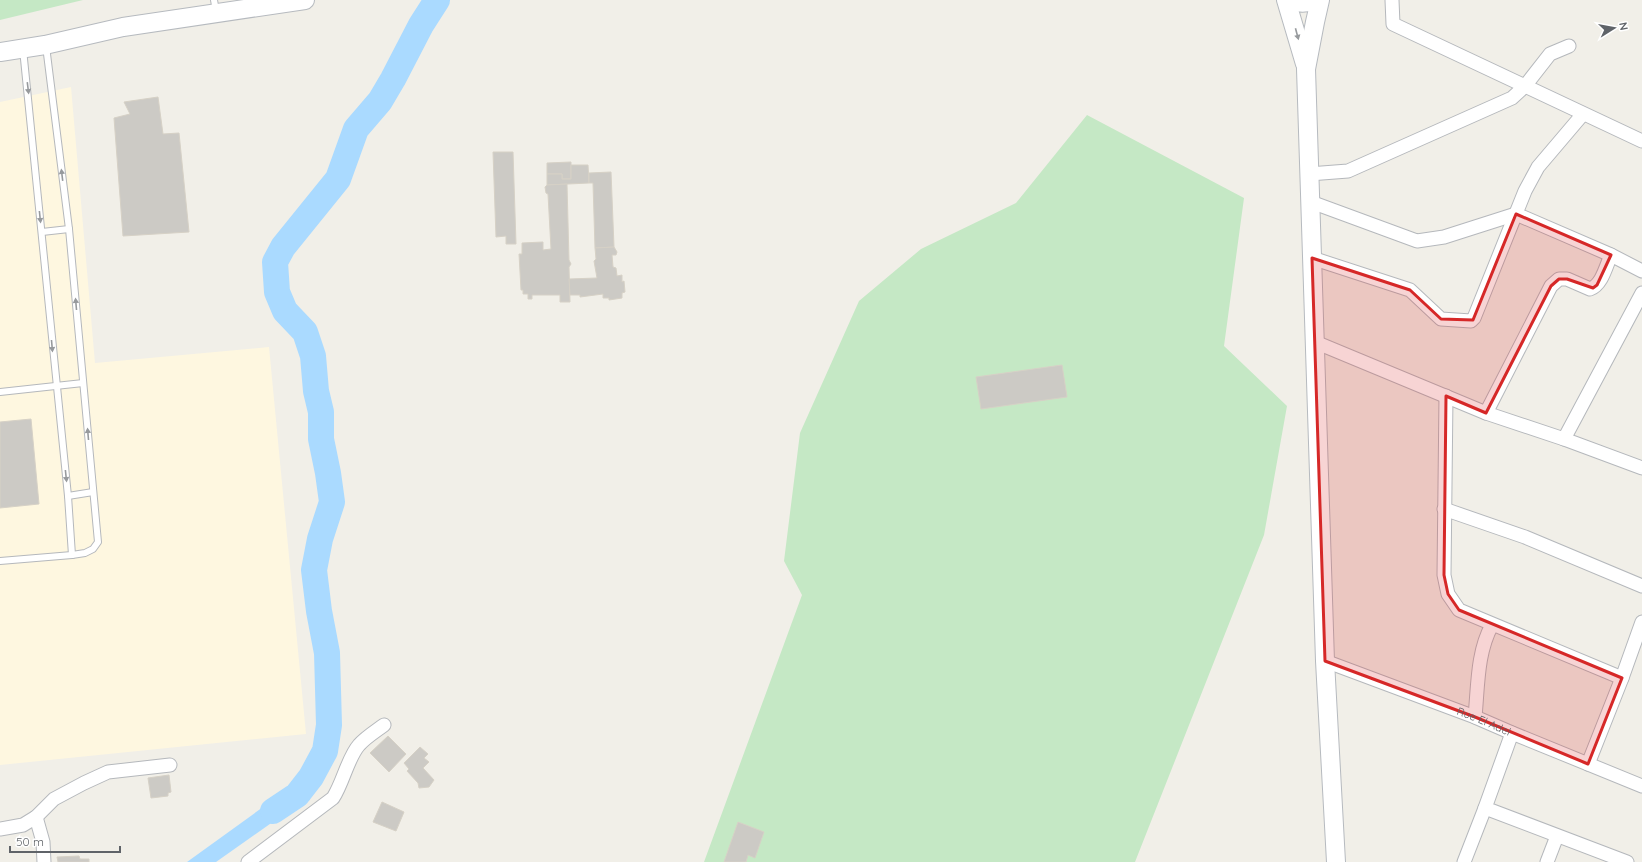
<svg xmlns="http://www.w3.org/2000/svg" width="1642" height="862" font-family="Quicksand,sans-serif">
<rect width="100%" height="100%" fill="#f1efe8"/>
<polygon fill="#fef7e0" points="71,87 95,363 269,347 306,734 0,765 0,102"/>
<g fill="#c5e8c5">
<polygon points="0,0 83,0 0,20"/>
<polygon points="1087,115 1244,198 1224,346 1287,406 1264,535 1135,862 704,862 802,595 784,561 800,433 859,301 921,249 1016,203"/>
</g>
<polygon fill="#aadaff" points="292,781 310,800 301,802 216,862 187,862 288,789"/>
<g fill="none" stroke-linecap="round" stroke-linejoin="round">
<polyline stroke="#aadaff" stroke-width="26" points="273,811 297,795 311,777 325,751 329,725 327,653 319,611 314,570 320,539 332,502 328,473 321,439 321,412 316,391 313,356 305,332 285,311 277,292 275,262 283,247 338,179 356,129 380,101 393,79 421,25 437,0"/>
</g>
<g fill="#cccac5" stroke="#d6d1c6">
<polygon points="158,97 163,134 179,133 189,232 123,236 114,118 130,114 124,102"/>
<polygon points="493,152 513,152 516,244 506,244 506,236 496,237"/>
<polygon points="571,162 571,179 562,179 562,174 547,174 547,163"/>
<polygon points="571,165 588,165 589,183 547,185 547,174 562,174 562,179 571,179"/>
<polygon points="611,172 614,247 595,248 593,183 589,183 589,173"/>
<polygon points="567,184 569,260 571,264 569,267 570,302 560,302 560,295 532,295 532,299 528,299 528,294 523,294 523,290 521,290 519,254 522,254 522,243 543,242 543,250 551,249 548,194 546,193 545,187 547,185"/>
<polygon points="614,247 617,252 616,255 612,255 613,267 616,268 617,276 622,275 622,282 624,281 625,292 622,293 622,298 609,300 609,298 603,298 603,294 580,297 580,295 570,295 569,279 597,278 594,261 596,259 595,248"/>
<polygon points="1062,365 1067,397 981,409 976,377"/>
<polygon points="31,419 39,504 0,508 0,422"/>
<polygon points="388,736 406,754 389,772 370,753"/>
<polygon points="420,747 428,754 424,758 429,762 423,768 434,780 429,787 419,788 418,783 407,771 409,769 404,763"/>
<polygon points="169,775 171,792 168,793 168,796 151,798 148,778"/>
<polygon points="382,802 404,812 396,831 373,822"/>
<polygon points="738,822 764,832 755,858 748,855 746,862 724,862"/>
<polygon points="79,856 80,859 89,859 89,862 58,862 57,857"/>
</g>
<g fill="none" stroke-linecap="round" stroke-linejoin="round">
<defs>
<g id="service">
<polyline points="214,0 216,11"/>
<polyline points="23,49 68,496 72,555"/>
<polyline points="42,232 69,229"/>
<polyline points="0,392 83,383"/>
<polyline points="68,496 93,492"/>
<polyline points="0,561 72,555 85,553 93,549 98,542 69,229 46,46"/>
</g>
<g id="minor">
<polyline points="1392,0 1393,24 1642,141"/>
<polyline points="1309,174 1348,171 1512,98 1525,86 1550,54 1569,46"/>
<polyline points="1311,202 1417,241 1444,237 1516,214 1611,255 1642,271"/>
<polyline points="1312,258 1410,290 1441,319 1471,321 1474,318 1525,191 1538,167 1583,114"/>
<polyline points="1315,342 1486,413 1564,439 1642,468"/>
<polyline points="1446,396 1444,575 1448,594 1459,610 1622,678"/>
<path d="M 1486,413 L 1551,286 L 1559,279 L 1567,279 L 1590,289 C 1602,285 1606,266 1611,255"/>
<polyline points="1564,439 1642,293"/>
<polyline points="1444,509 1525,537 1642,586"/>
<path id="s1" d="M 1325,661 L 1475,717 L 1512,733 L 1642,786"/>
<path d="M 1475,717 C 1478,686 1477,652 1492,625"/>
<polyline points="1512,733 1485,808 1627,862"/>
<polyline points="1588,764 1622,678 1642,622"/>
<polyline points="36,817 43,842 44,862"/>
<polyline points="0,829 23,825 36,817 54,799 84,783 108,772 170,765"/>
<path d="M 248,862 L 333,798 C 343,783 348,757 359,745 C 366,737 376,731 384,725"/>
<polyline points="1464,862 1485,808"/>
<polyline points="1547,862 1557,836"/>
</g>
<g id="secondary">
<polyline points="1286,0 1305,64"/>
<path d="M 1290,0 C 1299,4 1306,4 1316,0"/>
<polyline points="1320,0 1315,22 1306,69 1325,661 1336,862"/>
<polyline points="0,52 45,45 123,27 305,0"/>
</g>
</defs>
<use href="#service" stroke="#b5b8bc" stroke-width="8"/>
<use href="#minor" stroke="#b5b8bc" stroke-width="15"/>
<use href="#secondary" stroke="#b6babf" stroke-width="20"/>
<use href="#service" stroke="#fff" stroke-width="6"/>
<use href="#minor" stroke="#fff" stroke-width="13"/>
<use href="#secondary" stroke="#fff" stroke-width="18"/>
</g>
<defs><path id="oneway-solid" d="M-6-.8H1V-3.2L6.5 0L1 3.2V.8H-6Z"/></defs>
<g fill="#979a9d">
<use href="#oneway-solid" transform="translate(1297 34) rotate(75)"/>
<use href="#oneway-solid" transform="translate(28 88) rotate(83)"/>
<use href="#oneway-solid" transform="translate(62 175) rotate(-97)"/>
<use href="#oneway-solid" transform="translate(40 217) rotate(84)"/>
<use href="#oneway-solid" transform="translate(76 304) rotate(-95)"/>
<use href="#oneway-solid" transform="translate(52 346) rotate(85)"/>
<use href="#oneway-solid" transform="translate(88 434) rotate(-95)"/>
<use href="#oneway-solid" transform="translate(66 476) rotate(84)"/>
</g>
<path fill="#d62828" fill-opacity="0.2" stroke="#d62828" stroke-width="3" stroke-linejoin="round" d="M 1516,214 L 1611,255 L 1597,285 L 1593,288 L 1567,279 L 1559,279 L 1551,286 L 1486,413 L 1446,396 L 1444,575 L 1448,594 L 1459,610 L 1622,678 L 1588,764 L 1475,717 L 1325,661 L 1312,258 L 1410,290 L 1441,319 L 1473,320 Z"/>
<g text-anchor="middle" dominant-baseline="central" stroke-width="3.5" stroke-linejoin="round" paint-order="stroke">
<g font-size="11" fill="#5f6368" stroke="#fff">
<text stroke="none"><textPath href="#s1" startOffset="170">Rue El Adel</textPath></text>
</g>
</g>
<g transform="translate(1614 28) rotate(79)" stroke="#ffffff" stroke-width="3" paint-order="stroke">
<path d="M0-3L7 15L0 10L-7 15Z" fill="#5f6368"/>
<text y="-6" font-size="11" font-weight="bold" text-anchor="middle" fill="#5f6368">N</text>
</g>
<path d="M10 846v6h110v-6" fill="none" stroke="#5f6368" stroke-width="2"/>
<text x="16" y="846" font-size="12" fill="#5f6368" stroke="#ffffff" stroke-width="3" paint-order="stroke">50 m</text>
</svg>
